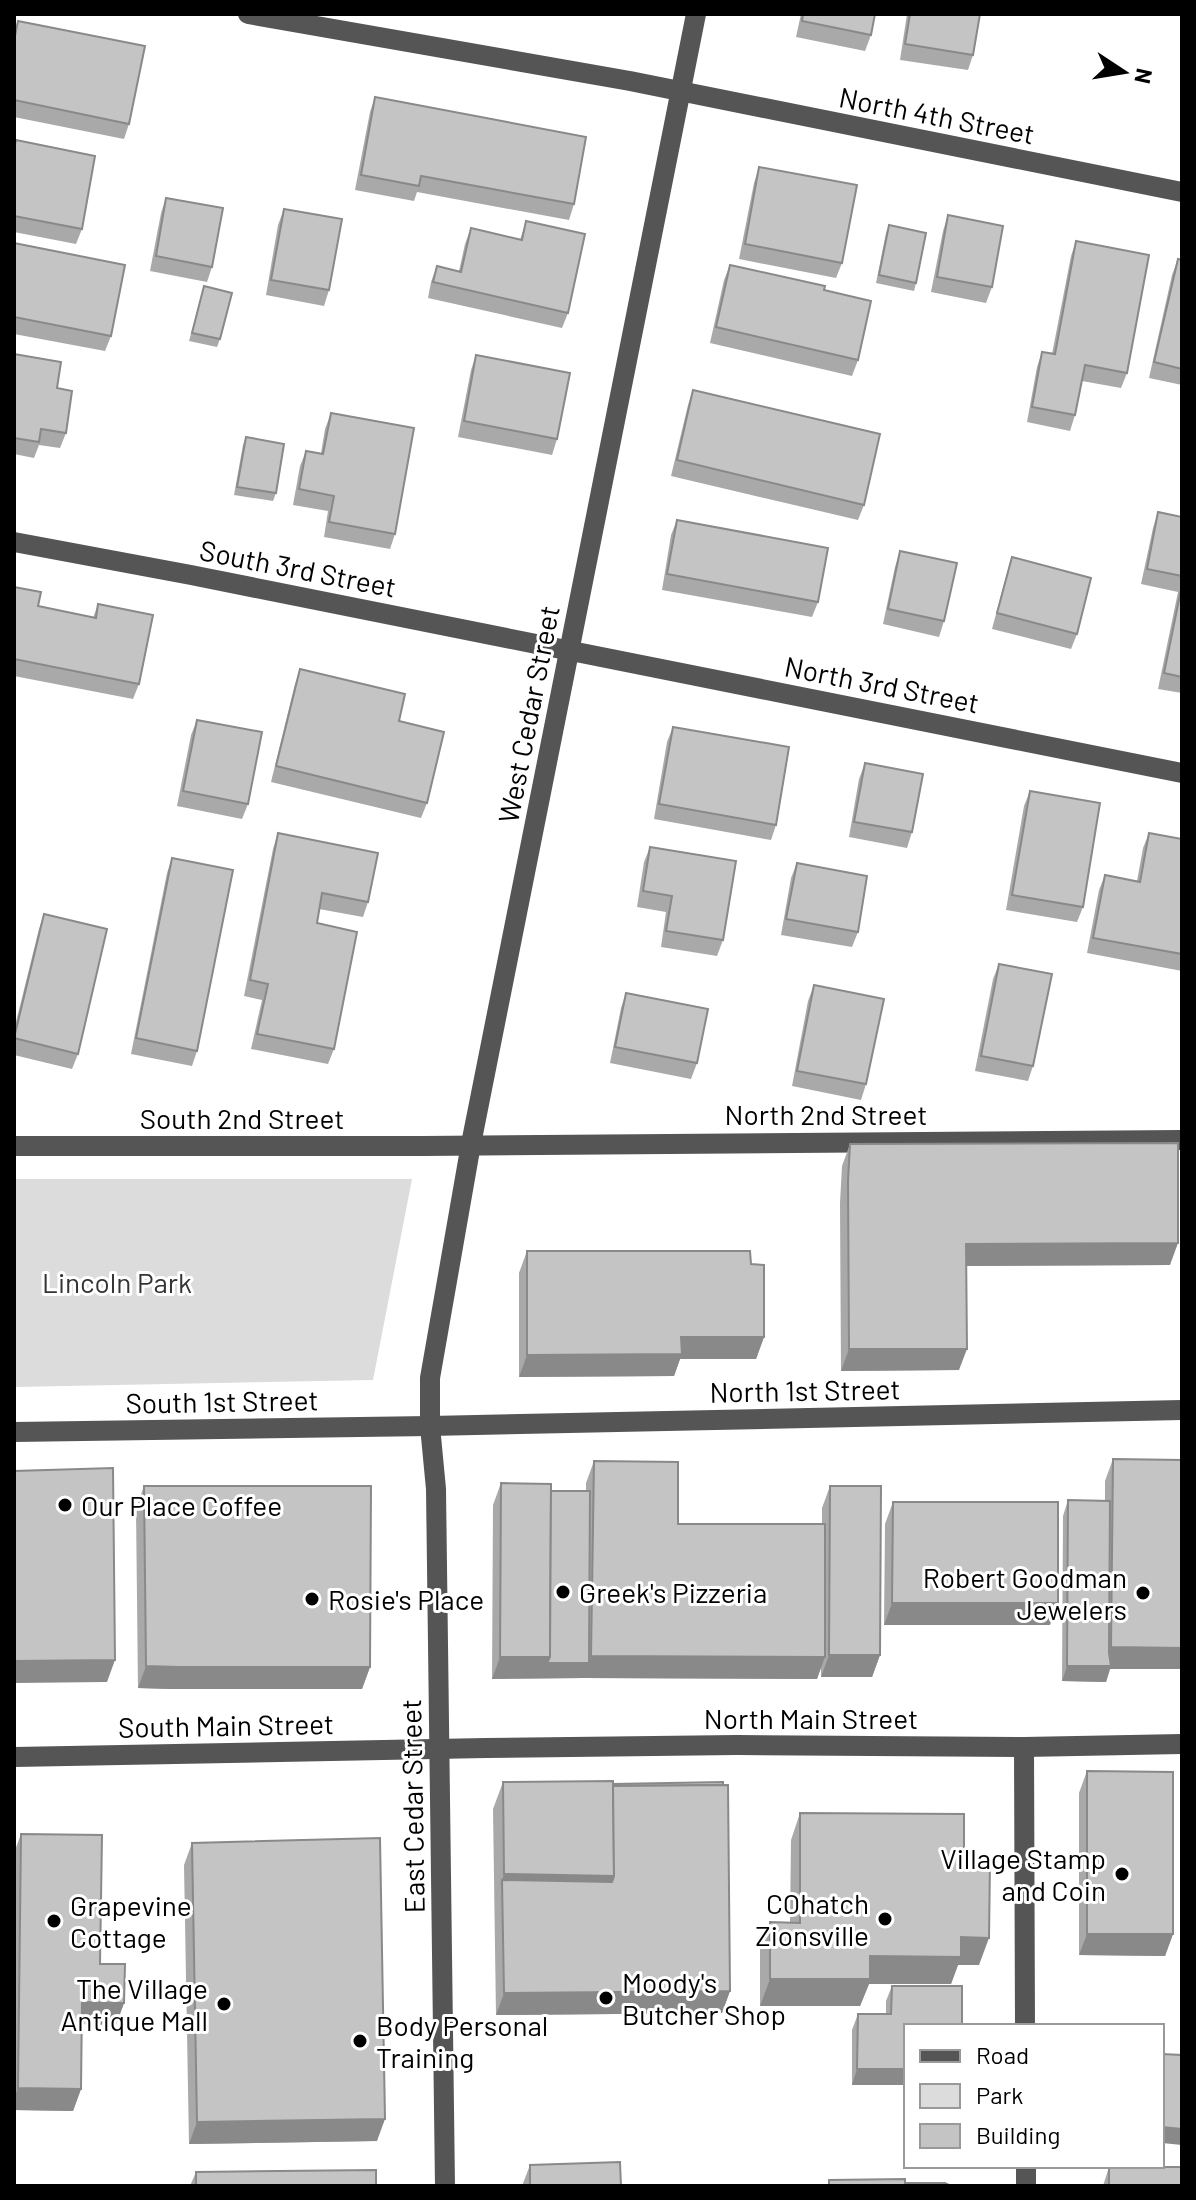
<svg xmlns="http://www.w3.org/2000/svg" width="1196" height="2200" font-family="Barlow,sans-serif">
<rect width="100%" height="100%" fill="#fff"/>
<polygon fill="#dcdcdc" points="14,1179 412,1179 373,1380 14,1387"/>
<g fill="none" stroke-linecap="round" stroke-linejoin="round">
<g stroke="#555" stroke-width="20">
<polyline points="248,14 630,81 1182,192"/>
<polyline points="14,542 191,575 1182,773"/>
<polyline points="14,1146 423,1146 1182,1140"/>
<polyline points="14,1432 430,1426 1182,1410"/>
<polyline points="1024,1747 1025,2026"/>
<polyline points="14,1757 486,1748 737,1745 1024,1747 1182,1744"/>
<polyline points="1026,2166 1026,2186"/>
<polyline points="445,2186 436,1489 430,1426 430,1378 471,1144 696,14"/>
</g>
</g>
<g fill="#a9a9a9">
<polygon points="799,14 875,14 871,35 865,51 796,37 801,14"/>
<polygon points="907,14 980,14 973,55 968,70 900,60"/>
<polygon points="18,21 129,124 124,139 14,117 14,32"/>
<polygon points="375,97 574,204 569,220 417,192 414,201 355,190 370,112"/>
<polygon points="16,140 82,229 76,244 14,232 14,145"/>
<polygon points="759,167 842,263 836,278 739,259 754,183"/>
<polygon points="166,198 212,267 207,282 150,271 161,213"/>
<polygon points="284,209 329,290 324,306 266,295 278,225"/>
<polygon points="948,215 992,287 986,303 931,292 943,231"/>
<polygon points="526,221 568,313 562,328 428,298 431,282 437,266 459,271 465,244 471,228 520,240"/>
<polygon points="889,225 916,283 914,291 876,283 886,233"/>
<polygon points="1076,241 1127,373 1121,388 1082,381 1075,415 1070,431 1027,422 1037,367 1042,352 1052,354 1071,256"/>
<polygon points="14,243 111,336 105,351 14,334"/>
<polygon points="1178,259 1182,260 1182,385 1149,378 1172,275"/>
<polygon points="730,265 824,290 858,360 852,376 710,343 724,280"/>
<polygon points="204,286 220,339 217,347 189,341"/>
<polygon points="14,354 57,388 66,433 60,448 39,445 34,458 14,454"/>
<polygon points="476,355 557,439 552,455 458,437 471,370"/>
<polygon points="693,390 864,505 858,520 671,476 688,405"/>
<polygon points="331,413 395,534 390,549 324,537 328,511 293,505 300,466 306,451 321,453 325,429"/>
<polygon points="246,437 276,493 273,501 234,495 243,445"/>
<polygon points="1158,512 1182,517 1182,693 1158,689 1178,592 1141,584 1153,528"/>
<polygon points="677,520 818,602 812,617 662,590 671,535"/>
<polygon points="900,551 944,621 939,637 883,624 895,567"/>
<polygon points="1012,557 1077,634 1071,649 992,629 1007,573"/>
<polygon points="14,587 38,606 93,618 98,604 139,684 133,699 14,676"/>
<polygon points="300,669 399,721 427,803 421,818 271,782 295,684"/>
<polygon points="197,720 248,804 242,819 177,806 191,735"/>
<polygon points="673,727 776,825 771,840 654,819 667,742"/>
<polygon points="865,763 912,832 907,848 849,837 859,779"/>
<polygon points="1030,791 1083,907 1077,922 1006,910 1024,806"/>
<polygon points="278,833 368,902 363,917 319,909 317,923 334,1049 328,1064 251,1049 262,1000 244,996 273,849"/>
<polygon points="1149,833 1182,839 1182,971 1087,953 1099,890 1105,875 1137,881 1143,848"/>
<polygon points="650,847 723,940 717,956 661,947 666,912 637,907 644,862"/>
<polygon points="172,858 197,1051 192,1066 131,1054 167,873"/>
<polygon points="797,863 858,932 852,947 781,935 791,878"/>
<polygon points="44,914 78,1054 72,1069 14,1055 14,1030 39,929"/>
<polygon points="999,964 1033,1066 1028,1081 975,1071 993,979"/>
<polygon points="814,985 866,1084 861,1100 792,1086 808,1001"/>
<polygon points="626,993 697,1063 691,1079 610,1063 621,1008"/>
<polygon points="850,1144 1170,1265 966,1266 959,1370 841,1371 840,1203 842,1166"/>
<polygon points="527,1251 751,1264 764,1337 756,1359 680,1359 674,1376 519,1377 519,1273"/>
<polygon points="1113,1459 1182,1460 1182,1669 1110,1669 1106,1682 1062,1681 1063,1516 1068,1500 1105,1501 1105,1481"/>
<polygon points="594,1461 678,1524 822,1524 822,1508 830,1486 880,1655 872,1677 821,1677 821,1666 817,1679 584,1678 492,1679 493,1505 501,1483 551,1491 586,1491 586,1483"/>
<polygon points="144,1486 370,1667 362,1689 170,1689 138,1688 136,1508"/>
<polygon points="893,1502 1050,1625 884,1625 885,1524"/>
<polygon points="1087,1771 1173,1934 1165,1956 1079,1955 1079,1793"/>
<polygon points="503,1782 613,1784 730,1991 722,2013 496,2015 493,1809"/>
<polygon points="800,1813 964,1861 979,1965 958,1965 951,1984 869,1984 860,2006 760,2006 760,1950 770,1922 790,1923 791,1840"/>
<polygon points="21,1834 124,2003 116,2025 82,2024 81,2089 73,2111 14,2110 14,1853"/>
<polygon points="192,1843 377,2141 189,2144 184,1865"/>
<polygon points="892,1986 906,2026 906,2085 852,2085 852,2030 858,2014 886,2014 886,2001"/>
<polygon points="530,2165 530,2186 522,2186"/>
<polygon points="1109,2167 1182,2186 1103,2186"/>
<polygon points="196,2172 376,2186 190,2186"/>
</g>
<g fill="#898989">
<polygon points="1178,1243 1170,1265 958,1266 966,1244"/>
<polygon points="681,1337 764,1337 756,1359 680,1359 674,1376 519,1377 527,1355"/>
<polygon points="849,1349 967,1349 959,1370 841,1371"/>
<polygon points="892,1603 1058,1603 1050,1625 884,1625"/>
<polygon points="1111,1647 1182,1648 1182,1669 1110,1669 1106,1682 1062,1681 1067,1666 1104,1666"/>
<polygon points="829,1655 880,1655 872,1677 821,1677"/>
<polygon points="591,1656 825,1657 817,1679 584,1678 492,1679 500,1657 550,1657 589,1663"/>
<polygon points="115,1660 107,1682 14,1683 14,1661"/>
<polygon points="146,1666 370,1667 362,1689 170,1689 138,1688"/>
<polygon points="504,1874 614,1876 604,1903 502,1880 494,1901"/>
<polygon points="1087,1934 1173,1934 1165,1956 1079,1955"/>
<polygon points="961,1937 989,1938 979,1965 958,1965 951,1984 869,1984 860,2006 760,2006 770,1979"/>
<polygon points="730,1991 722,2013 496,2015 504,1993"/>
<polygon points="82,2002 124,2003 116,2025 74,2024"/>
<polygon points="857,2069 906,2069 906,2085 852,2085"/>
<polygon points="18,2088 81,2089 73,2111 14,2110 14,2098"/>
<polygon points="385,2119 377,2141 189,2144 197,2122"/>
<polygon points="1162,2127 1182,2129 1182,2145 1162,2143"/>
</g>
<g fill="#c4c4c4" stroke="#898989" stroke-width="2">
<polygon points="803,14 875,14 871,35 802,21"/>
<polygon points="910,14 980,14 973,55 905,44"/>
<polygon points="18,21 145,46 129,124 14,100 14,41"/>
<polygon points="375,97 586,137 574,204 421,176 419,186 361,175"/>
<polygon points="16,140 95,156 82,229 14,216 14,148"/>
<polygon points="759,167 857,185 842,263 745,244"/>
<polygon points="166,198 223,208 212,267 156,256"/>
<polygon points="284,209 342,219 329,290 271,280"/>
<polygon points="948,215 1003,226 992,287 937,277"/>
<polygon points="526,221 585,234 568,313 433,282 437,266 461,272 471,228 522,240"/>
<polygon points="889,225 926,233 916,283 879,275"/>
<polygon points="1076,241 1149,255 1127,373 1085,365 1075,415 1032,407 1042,352 1055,354"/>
<polygon points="14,243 125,265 111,336 14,317"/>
<polygon points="1178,259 1182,260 1182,369 1154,362"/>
<polygon points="730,265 825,286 824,290 871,301 858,360 716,327"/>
<polygon points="204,286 232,293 220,339 192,333"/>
<polygon points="14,354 61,362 57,388 72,391 66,433 41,429 39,442 14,438"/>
<polygon points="476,355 570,373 557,439 464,421"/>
<polygon points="693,390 880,434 864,505 677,460"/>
<polygon points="331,413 414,428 395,534 329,522 334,496 299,489 306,451 323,454"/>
<polygon points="246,437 284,444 276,493 237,487"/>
<polygon points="1158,512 1182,517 1182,576 1147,569"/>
<polygon points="677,520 828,548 818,602 667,574"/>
<polygon points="900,551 957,563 944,621 888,609"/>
<polygon points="1012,557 1091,578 1077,634 997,613"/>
<polygon points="1182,585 1182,677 1164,673"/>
<polygon points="14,587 41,592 38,606 96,618 98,604 153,615 139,684 14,659"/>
<polygon points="300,669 405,694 399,721 444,732 427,803 276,766"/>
<polygon points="197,720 262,732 248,804 183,791"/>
<polygon points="673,727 789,747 776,825 659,804"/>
<polygon points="865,763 923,774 912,832 854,822"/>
<polygon points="1030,791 1100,803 1083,907 1012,895"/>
<polygon points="278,833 378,853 368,902 322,893 317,923 357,932 334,1049 257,1034 268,984 250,980"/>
<polygon points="1149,833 1182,839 1182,954 1093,938 1105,875 1140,882"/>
<polygon points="650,847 736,861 723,940 666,931 672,896 643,891"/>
<polygon points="172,858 233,870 197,1051 136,1038"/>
<polygon points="797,863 867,876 858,932 786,919"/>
<polygon points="44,914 107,929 78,1054 14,1038"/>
<polygon points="999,964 1052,974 1033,1066 981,1056"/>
<polygon points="814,985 884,999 866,1084 797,1071"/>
<polygon points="626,993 708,1009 697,1063 615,1047"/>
<polygon points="1178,1143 1178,1243 966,1244 967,1349 849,1349 848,1181 850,1144"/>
<polygon points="527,1251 750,1251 751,1264 764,1265 764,1337 681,1337 682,1354 527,1355"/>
<polygon points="1113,1459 1182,1460 1182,1648 1111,1647"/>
<polygon points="594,1461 678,1462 678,1524 825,1524 825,1657 591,1656"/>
<polygon points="113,1468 115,1660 14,1661 14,1471"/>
<polygon points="501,1483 551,1484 550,1657 500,1657"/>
<polygon points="144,1486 371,1486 370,1667 178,1667 146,1666"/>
<polygon points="830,1486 881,1486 880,1655 829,1655"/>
<polygon points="551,1491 590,1491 589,1663 547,1663 550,1657"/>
<polygon points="1068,1500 1110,1501 1109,1653 1111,1666 1067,1666"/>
<polygon points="893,1502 1058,1502 1058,1603 892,1603"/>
<polygon points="1087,1771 1173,1772 1173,1934 1087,1934"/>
<polygon points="613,1781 614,1876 504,1874 503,1782"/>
<polygon points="723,1782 723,1785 613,1786 613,1784"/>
<polygon points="728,1785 730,1991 504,1993 502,1880 612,1882 614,1876 613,1786"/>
<polygon points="800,1813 964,1814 964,1861 990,1861 989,1938 961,1937 961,1957 870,1956 870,1979 770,1979 770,1922 800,1923"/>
<polygon points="21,1834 102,1835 100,1964 125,1964 124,2003 82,2002 81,2089 18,2088"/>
<polygon points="380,1838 385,2119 197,2122 192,1843"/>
<polygon points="892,1986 962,1986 962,2026 906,2026 906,2069 857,2069 858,2014 891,2014"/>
<polygon points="1162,2054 1182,2055 1182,2129 1162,2127"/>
<polygon points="620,2162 621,2186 530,2186 530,2165"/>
<rect x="1109" y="2167" width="73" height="19"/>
<polygon points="376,2170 376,2186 196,2186 196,2172"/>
<polygon points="905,2179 905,2183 945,2183 951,2186 829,2186 829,2180"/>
</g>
<g fill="#000" stroke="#fff" stroke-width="3">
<circle cx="65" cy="1505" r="8"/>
<circle cx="563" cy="1592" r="8"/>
<circle cx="1143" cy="1593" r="8"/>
<circle cx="312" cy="1599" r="8"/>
<circle cx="1122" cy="1874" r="8"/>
<circle cx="885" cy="1919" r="8"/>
<circle cx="54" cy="1921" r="8"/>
<circle cx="606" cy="1998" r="8"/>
<circle cx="224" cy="2004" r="8"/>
<circle cx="360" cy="2041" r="8"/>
</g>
<g text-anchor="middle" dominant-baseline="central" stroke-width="6" stroke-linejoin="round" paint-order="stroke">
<g font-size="28" fill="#000" stroke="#fff">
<text transform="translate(937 115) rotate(11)">North 4th Street</text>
<text transform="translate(298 568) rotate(11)">South 3rd Street</text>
<text transform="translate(882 684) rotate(11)">North 3rd Street</text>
<text transform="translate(528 714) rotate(-79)">West Cedar Street</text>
<text x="826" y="1114">North 2nd Street</text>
<text x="242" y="1118">South 2nd Street</text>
<text transform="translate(805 1390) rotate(-1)">North 1st Street</text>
<text transform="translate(222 1401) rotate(-1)">South 1st Street</text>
<text x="811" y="1718">North Main Street</text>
<text transform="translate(226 1725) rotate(-1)">South Main Street</text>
<text transform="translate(412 1806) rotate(-91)">East Cedar Street</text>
</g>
<g font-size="28" fill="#333" stroke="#fff">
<text x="117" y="1282">Lincoln Park</text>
</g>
<g font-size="28" fill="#000" stroke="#fff" text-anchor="start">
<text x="81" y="1505">Our Place Coffee</text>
<text x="1127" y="1577" text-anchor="end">Robert Goodman<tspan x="1127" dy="32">Jewelers</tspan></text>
<text x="579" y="1592">Greek's Pizzeria</text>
<text x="328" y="1599">Rosie's Place</text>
<text x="1106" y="1858" text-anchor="end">Village Stamp<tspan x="1106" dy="32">and Coin</tspan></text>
<text x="869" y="1903" text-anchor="end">COhatch<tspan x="869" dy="32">Zionsville</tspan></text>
<text x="70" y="1905">Grapevine<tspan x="70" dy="32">Cottage</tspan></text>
<text x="622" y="1982">Moody's<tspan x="622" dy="32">Butcher Shop</tspan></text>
<text x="208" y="1988" text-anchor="end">The Village<tspan x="208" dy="32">Antique Mall</tspan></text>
<text x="376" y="2025">Body Personal<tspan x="376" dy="32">Training</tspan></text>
</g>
</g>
<rect width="1196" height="2200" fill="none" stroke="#000000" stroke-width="32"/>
<rect x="904" y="2024" width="260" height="144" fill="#ffffff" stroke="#999999" stroke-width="2"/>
<rect x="920" y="2050" width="40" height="12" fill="#555555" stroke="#999999" stroke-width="2"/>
<text x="976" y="2064" font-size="24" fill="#000000">Road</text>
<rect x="920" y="2084" width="40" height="24" fill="#dcdcdc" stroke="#999999" stroke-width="2"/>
<text x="976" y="2104" font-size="24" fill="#000000">Park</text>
<rect x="920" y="2124" width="40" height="24" fill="#c4c4c4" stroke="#999999" stroke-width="2"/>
<text x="976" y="2144" font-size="24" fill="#000000">Building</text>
<g transform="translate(1124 72) rotate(102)" stroke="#ffffff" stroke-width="6" paint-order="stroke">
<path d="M0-6L14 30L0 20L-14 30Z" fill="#000000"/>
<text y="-12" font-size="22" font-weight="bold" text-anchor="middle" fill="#000000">N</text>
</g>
</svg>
